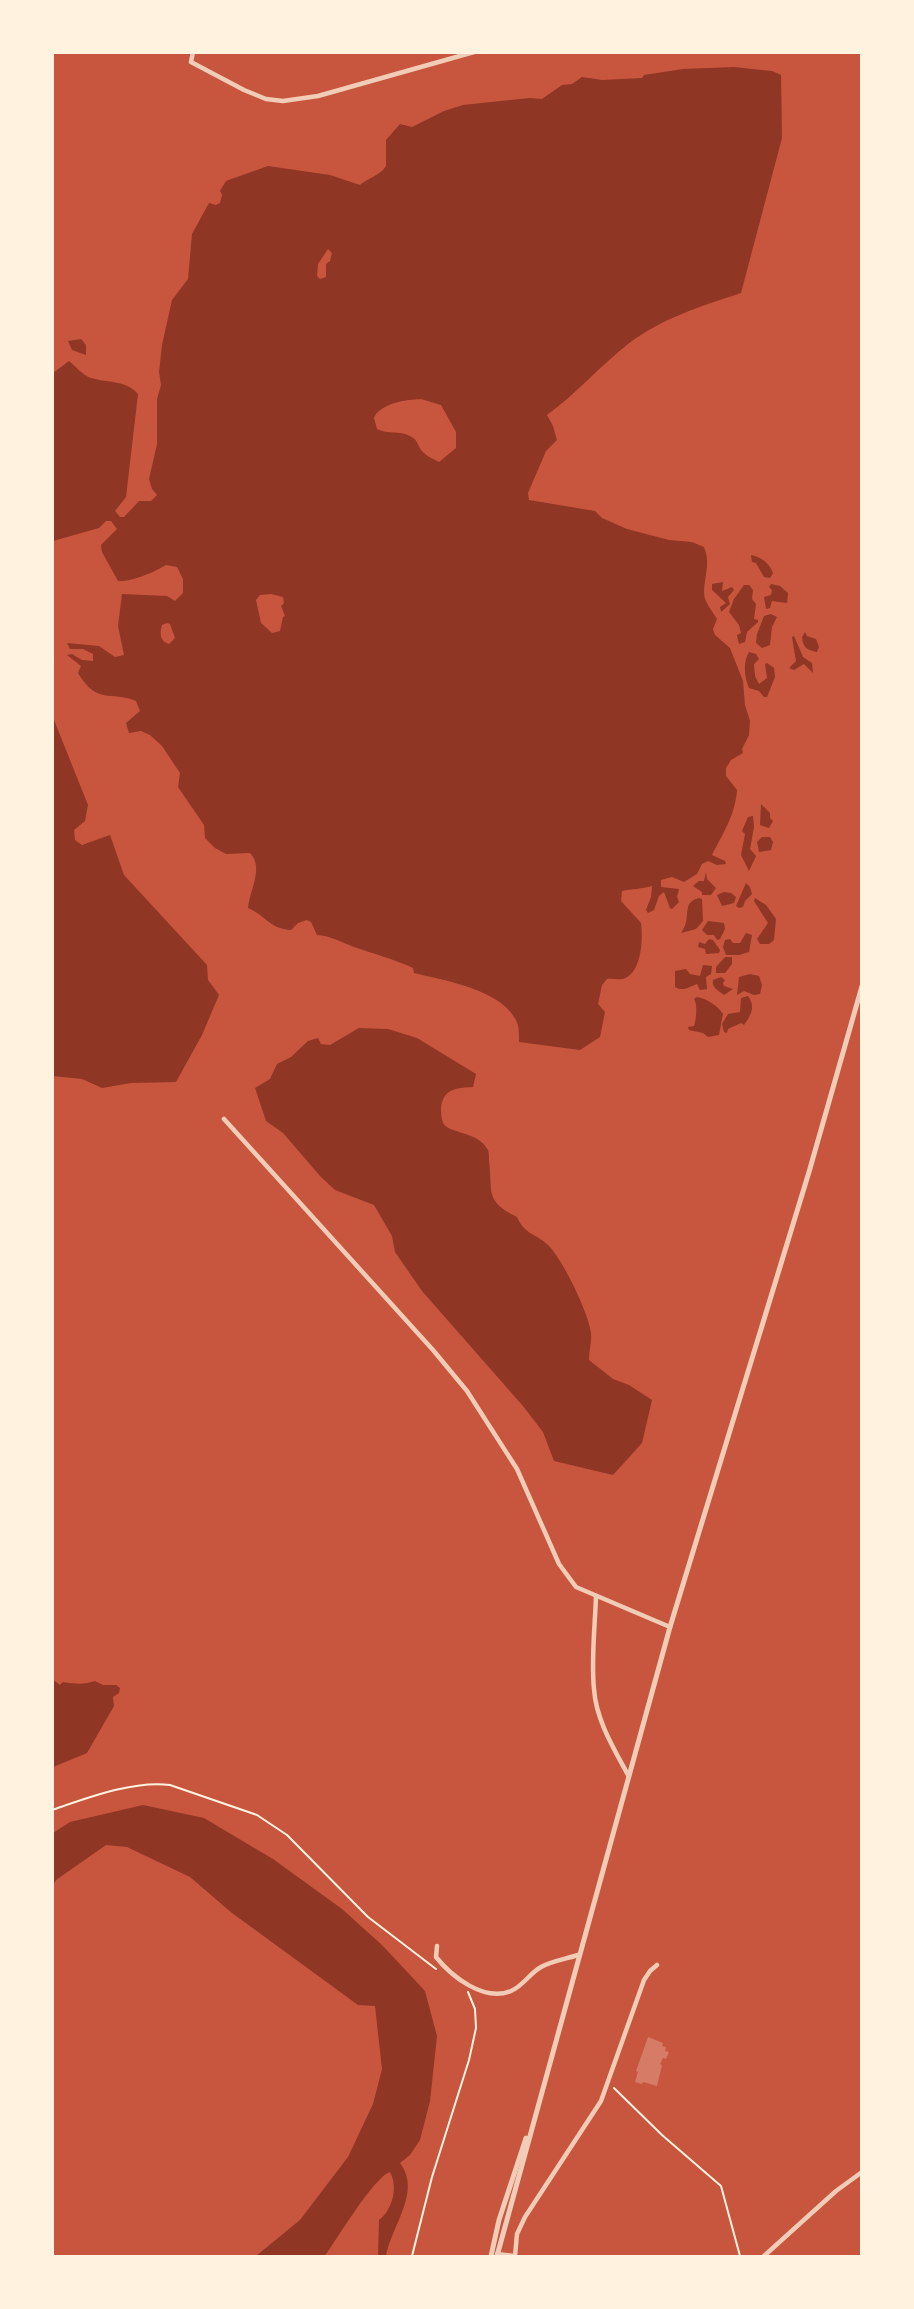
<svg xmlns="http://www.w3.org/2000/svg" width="914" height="2309" font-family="Signika,sans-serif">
<rect width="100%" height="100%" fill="#c8553d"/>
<g fill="#8f3625" fill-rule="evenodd">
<path d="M 734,67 L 772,71 L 781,75 L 782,138 L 741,293 C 702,306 662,318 628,344 C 600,366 576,394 547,415 L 553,426 L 557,440 L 546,451 L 528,493 L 529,500 L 595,511 L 602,518 L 627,529 L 669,540 L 692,542 L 704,547 C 711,564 704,576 704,593 C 704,602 713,612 717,619 L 713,629 L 715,635 L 730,648 L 743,681 L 745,705 L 750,721 L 749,735 L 742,749 L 743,753 L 731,760 L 726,768 L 726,776 L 737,790 C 735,816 723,833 712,855 L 725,861 L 726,864 L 717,865 L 708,861 L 702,864 L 697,874 L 684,882 L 672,877 L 661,880 L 661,887 L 679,889 L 677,897 L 679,902 L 672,909 L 670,908 L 664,892 L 659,896 L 654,910 L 648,913 L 646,910 L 651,897 L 652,886 C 641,889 633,889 622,891 L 621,901 L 641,923 C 643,939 642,973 623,979 C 618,980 612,978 607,979 L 602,985 L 598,1004 L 605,1012 L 600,1037 L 580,1050 L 519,1042 C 519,1037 519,1030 518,1025 C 506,990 446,981 414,973 L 413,968 C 394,959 374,954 354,947 C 341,942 331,936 317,935 L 311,922 L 307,920 L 298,923 L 291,930 C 268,928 267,916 248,908 C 250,889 264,868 250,853 L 226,854 L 215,848 L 205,838 L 204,825 L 178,787 L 180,773 L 162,746 L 150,735 L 141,731 L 129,733 L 126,723 L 140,711 L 136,701 C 110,690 98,706 78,673 L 81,666 L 67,655 L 72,654 L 82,660 L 93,661 L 93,654 L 83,649 L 70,649 L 67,643 L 99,646 L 115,657 L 124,655 L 118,626 L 122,594 L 167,596 L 175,601 L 183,593 L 183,579 L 177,567 L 166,565 C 155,572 131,582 118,581 L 102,552 L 101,545 L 117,529 L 111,521 L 106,521 L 99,528 L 53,541 L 53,373 L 69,361 C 75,366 84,376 91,378 C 108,383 126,380 138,394 L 126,497 L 115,511 L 120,517 L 124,517 L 139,501 L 151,501 L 157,495 L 152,489 L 149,479 L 157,444 L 157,399 L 161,385 L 159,372 L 162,345 L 172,300 L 188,279 L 192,234 L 209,203 L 216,205 L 220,203 L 222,195 L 220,191 L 226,181 L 268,166 L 330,175 L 360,185 C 368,178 381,175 386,166 L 386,140 L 400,124 L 412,127 L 444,111 L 463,105 L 530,98 L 542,99 L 562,85 L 572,84 L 582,77 L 602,80 L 642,78 L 644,75 L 683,69 ZM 328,249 L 332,253 L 330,261 L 326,264 L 326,277 L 320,279 L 317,276 L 318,264 ZM 421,399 L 441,405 L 456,432 L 456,448 L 439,462 C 434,459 428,457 424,453 C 417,447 419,440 410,436 C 399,430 388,435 377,429 L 374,418 L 376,414 C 387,402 405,400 421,399 ZM 271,594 L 283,597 L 284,603 L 281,606 L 285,616 L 283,617 L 280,631 L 272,633 L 261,623 L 256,600 L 260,595 ZM 167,623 L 170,624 L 175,638 L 169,644 C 159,641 160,633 162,625 Z"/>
<polygon points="81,339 86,345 86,355 72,350 68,341"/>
<path d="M 751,555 C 760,556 770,564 773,573 L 770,578 L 764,577 L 756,563 L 752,562 Z"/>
<polygon points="723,582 722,591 732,587 734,590 728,597 730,604 721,612 720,607 726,603 712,590 712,584"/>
<polygon points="771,584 780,586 788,593 787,603 772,601 770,608 766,609 764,597 771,595 772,590 769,587"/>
<polygon points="744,585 749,585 753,590 752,599 756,604 754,619 758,620 758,622 747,632 745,642 739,644 737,635 741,633 739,625 729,612 734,599"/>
<polygon points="771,614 777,617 772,627 770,645 762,648 756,643 757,634 764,616"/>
<path d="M 805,632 L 807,636 L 816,639 L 819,647 L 817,652 C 807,650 803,648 802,637 Z"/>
<polygon points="794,636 803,657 812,663 813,673 804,664 794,670 789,668 796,661 792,637"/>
<path d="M 749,652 L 756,654 L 759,659 L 754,664 L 755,676 L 759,684 L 767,678 L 765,664 L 767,663 L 774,668 L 775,677 L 767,697 L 764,697 L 759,691 L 749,688 C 744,676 743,662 749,652 Z"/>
<polygon points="52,715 88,805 85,821 74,830 75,840 82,845 110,835 124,875 207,965 208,980 219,995 202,1035 176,1082 131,1083 102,1088 82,1079 53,1076"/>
<polygon points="761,804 770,813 770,818 773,821 769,828 760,825"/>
<polygon points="753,816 754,827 750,849 756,856 749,871 741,855 745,834 742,831 748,817"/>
<polygon points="762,837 770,837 773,842 771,850 759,852 757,842"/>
<polygon points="706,872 707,879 716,888 711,895 702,895 702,892 693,886 699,881 704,881"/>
<polygon points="746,883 750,887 752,894 745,901 743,907 739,908 736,906"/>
<polygon points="724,892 731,893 736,897 734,903 722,906 717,895"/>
<path d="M 699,898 L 702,899 L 703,921 L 696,929 L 681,933 C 693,917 680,903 699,898 Z"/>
<polygon points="755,898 766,905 776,919 774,940 769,944 760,944 757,939 768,923 754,901"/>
<polygon points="708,921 724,923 725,929 720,939 717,940 714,935 707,935 702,930"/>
<polygon points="746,933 752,935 749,952 739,955 726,955 723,947 725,940 730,939 733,943 740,943"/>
<polygon points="709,939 713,940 720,950 719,953 706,954 705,949 698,947 699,942 705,944"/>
<polygon points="725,957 732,957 732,964 725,973 716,973 716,967"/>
<path d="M 703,965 L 712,966 L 711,974 L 706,977 L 707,989 L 700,990 L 697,984 C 689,987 683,992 675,987 L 675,971 L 686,969 L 690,974 L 700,976 Z"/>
<polygon points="750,974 759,976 762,985 760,994 754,995 744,991 737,995 739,977"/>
<path d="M 721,977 L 725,980 L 723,983 L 724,986 L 733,989 L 724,995 C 719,991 711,987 713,980 Z"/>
<path d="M 748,996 C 756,1007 751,1015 744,1025 L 741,1023 L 728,1029 L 727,1033 L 724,1032 L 722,1024 L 728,1014 L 740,1012 L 741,998 Z"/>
<path d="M 697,997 C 706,998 718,1006 723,1014 L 719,1035 L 708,1037 L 703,1033 L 689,1030 L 688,1027 L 694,1026 C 696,1020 698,1005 694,999 Z"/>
<path d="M 359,1028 L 388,1029 L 417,1038 L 476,1074 L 473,1087 C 457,1088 444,1088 441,1107 C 441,1112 441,1118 443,1123 C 449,1134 478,1131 488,1150 C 489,1153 489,1157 489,1161 C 493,1192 484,1201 517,1217 C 525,1235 535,1233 548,1245 C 562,1258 589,1314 591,1333 C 592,1341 589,1350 589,1360 L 613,1379 L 629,1385 L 652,1400 L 642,1443 L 613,1475 L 554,1461 L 543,1432 L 523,1406 L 422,1291 L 395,1252 L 392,1236 L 374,1205 L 335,1190 L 320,1176 L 283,1133 L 266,1121 L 255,1088 L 270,1079 L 277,1064 L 291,1057 L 308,1041 L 318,1038 L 321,1044 L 330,1045 Z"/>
<path d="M 52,1679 L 60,1685 L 63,1682 C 76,1684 82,1685 95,1681 L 103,1685 L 116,1685 L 120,1688 L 119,1693 L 113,1697 L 114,1706 L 87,1753 L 53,1767 Z"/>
<path d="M 143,1805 L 204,1818 L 273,1859 L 342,1909 L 382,1945 L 425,1991 L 437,2036 L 430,2101 L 420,2140 L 410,2155 L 400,2163 C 422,2192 391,2226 386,2256 L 378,2256 L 379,2220 C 393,2209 398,2187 390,2172 C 374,2177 337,2239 325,2256 L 256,2256 L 300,2220 L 348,2157 L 373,2104 L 382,2069 L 375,2006 L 358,2005 L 232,1913 L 190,1877 L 127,1847 L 106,1845 L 56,1880 L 53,1885 L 53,1833 L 70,1822 Z"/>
</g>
<polygon fill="#d67c66" points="648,2037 663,2043 662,2046 666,2047 665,2051 669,2052 666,2059 663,2058 660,2064 662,2065 657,2086 643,2082 642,2084 635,2082 638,2072 636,2071"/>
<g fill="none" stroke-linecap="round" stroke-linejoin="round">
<g stroke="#fff3e0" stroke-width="2">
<path d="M 52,1810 C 87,1798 134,1780 170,1785 L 257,1815 L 287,1835 L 368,1917 L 436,1969"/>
<polyline points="614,2088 662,2135 721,2186 740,2256"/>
<polyline points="412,2256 432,2177 469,2060 476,2028 475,2009 468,1992"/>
</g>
<g stroke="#f1ccb7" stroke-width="4.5">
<polyline points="193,52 191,62 244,90 266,99 283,101 318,96 474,52"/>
<polyline points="224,1119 433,1350 467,1391 517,1469 559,1564 576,1587 670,1627"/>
<path d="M 596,1596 C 595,1627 591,1659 594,1689 C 596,1720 614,1749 628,1775"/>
<path d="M 437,1946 L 436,1957 C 452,1977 484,2002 511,1991 C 523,1986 530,1973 541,1967 C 552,1961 566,1959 578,1955"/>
<polyline points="497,2254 515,2256"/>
<polyline points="515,2256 517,2234 525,2217 601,2101 644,1980 650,1971 657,1965"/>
<polyline points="764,2256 836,2191 862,2172"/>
</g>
<g stroke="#f1ccb7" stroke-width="5">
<polyline points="491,2256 499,2220 526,2138"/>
<polyline points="497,2256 670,1627 809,1172 862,986"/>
</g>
</g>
<rect width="914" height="2309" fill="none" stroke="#fff3e0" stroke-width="108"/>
</svg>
